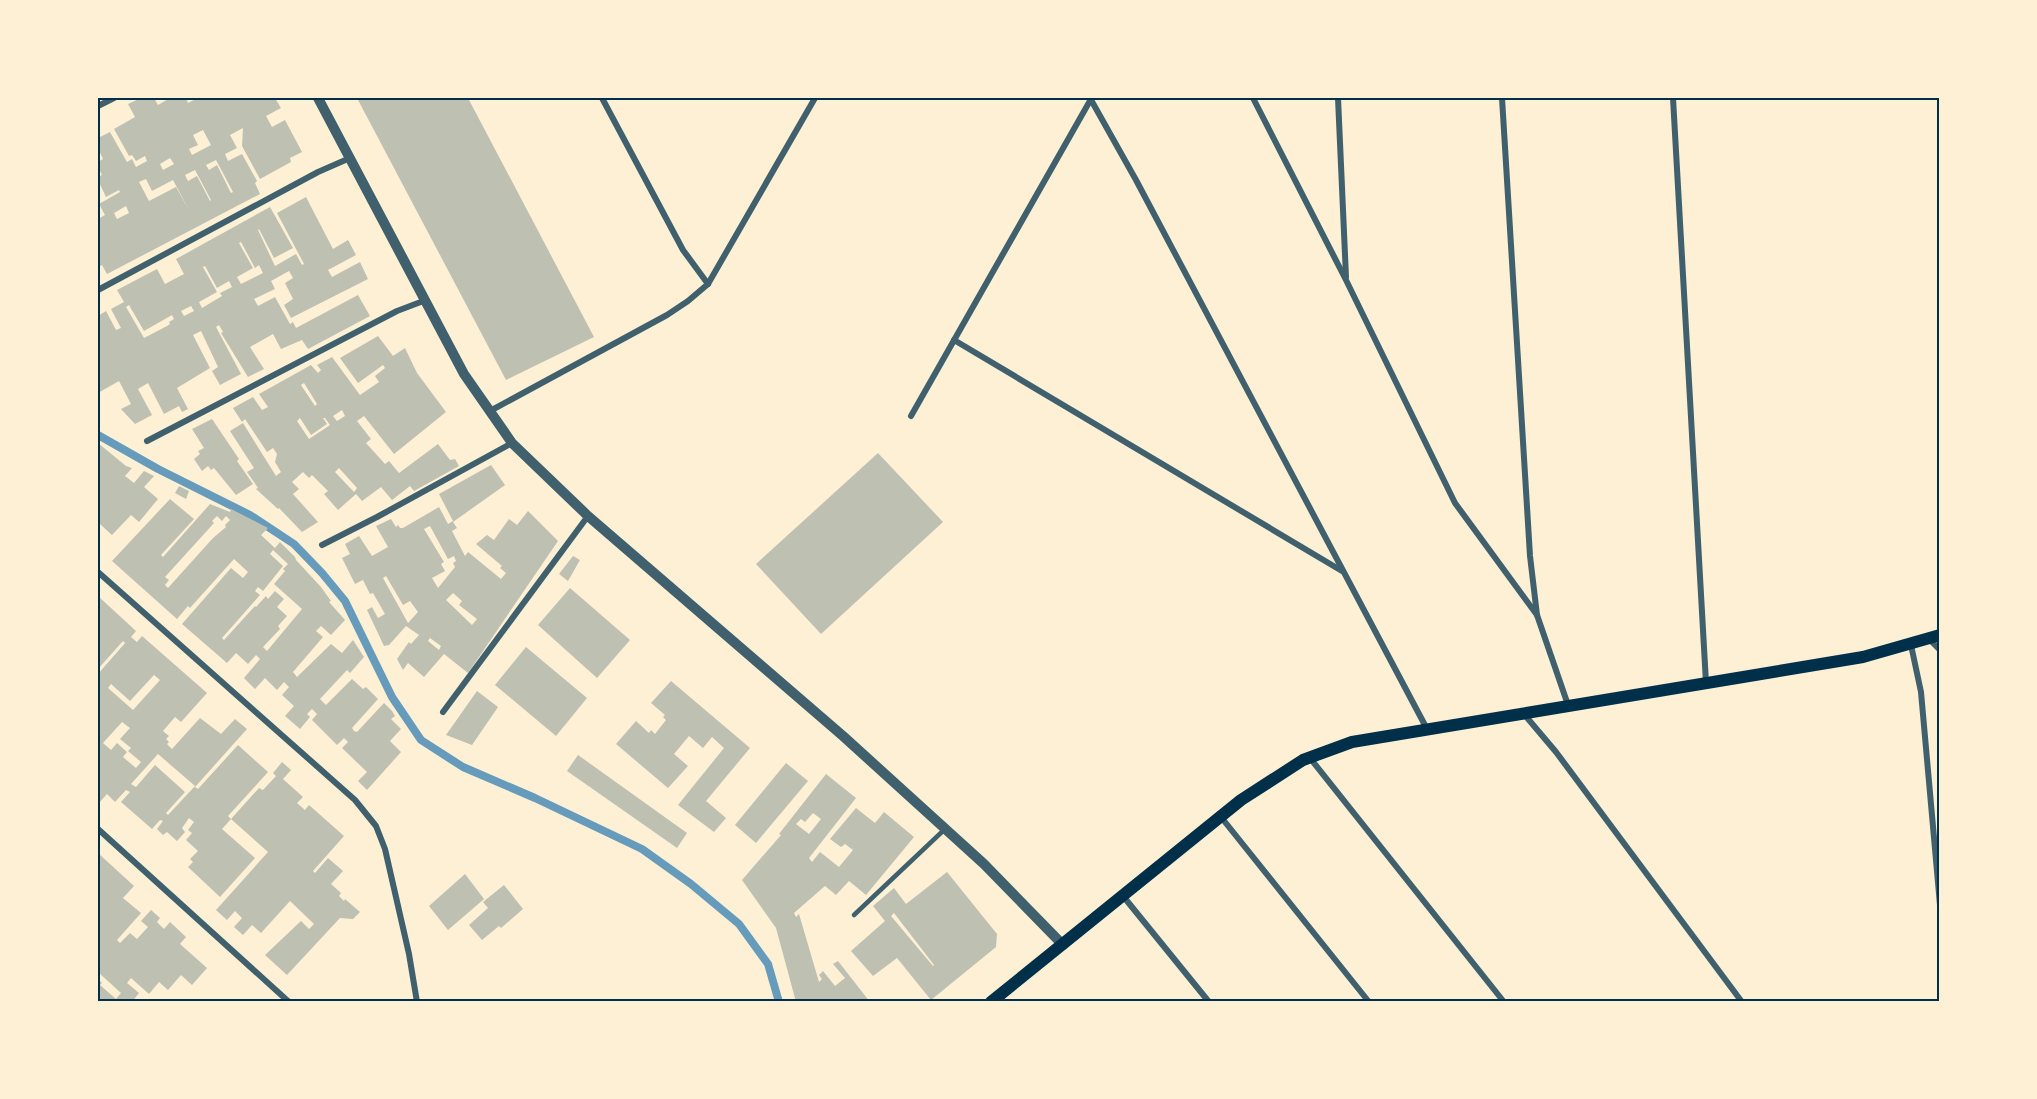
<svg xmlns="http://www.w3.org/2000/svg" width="2037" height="1099" font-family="Quicksand,sans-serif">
<rect width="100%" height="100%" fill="#fdf0d5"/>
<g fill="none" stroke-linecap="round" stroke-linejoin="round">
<polyline stroke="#669bbc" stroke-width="8" points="98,435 158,469 250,515 294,544 322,573 345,601 392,697 421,740 463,767 535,798 642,849 691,884 739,924 768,964 779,1002"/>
</g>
<g fill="#bec0b2" fill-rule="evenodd">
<path d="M 141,98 L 154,98 L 158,105 L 170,98 L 186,98 L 188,103 L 198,98 L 275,98 L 281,108 L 266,116 L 272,127 L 285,120 L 302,152 L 290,158 L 291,162 L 260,179 L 242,146 L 243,128 L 230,135 L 237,148 L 225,154 L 228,161 L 242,154 L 257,181 L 255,183 L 260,194 L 107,274 L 102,265 L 98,267 L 98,219 L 105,215 L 99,204 L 120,192 L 119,190 L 106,197 L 98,180 L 98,177 L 102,175 L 98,167 L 98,162 L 103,159 L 98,148 L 98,138 L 110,132 L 127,162 L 132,159 L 136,167 L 147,161 L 145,156 L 136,161 L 132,155 L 129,156 L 114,129 L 135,117 L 128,104 ZM 203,130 L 211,145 L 192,155 L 189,149 L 198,145 L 193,135 ZM 170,158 L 174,164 L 163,170 L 160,164 ZM 216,160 L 233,192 L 231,193 L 217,165 L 209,170 L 206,165 ZM 195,170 L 211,200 L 210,201 L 197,176 L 188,181 L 185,175 ZM 146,179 L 152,191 L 173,180 L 190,212 L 176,187 L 149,201 L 139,182 ZM 126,206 L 129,213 L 117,219 L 114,213 Z"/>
<polygon points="357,98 468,98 594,337 506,380"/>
<path d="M 306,197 L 333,249 L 348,240 L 356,255 L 328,270 L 332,277 L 360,262 L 368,279 L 291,318 L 284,305 L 293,299 L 285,283 L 293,278 L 289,271 L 271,281 L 275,289 L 254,299 L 258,306 L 275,297 L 290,324 L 293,322 L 296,328 L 358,295 L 370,316 L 308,349 L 302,340 L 281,349 L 273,334 L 250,347 L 264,369 L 248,377 L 221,333 L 223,332 L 219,325 L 216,327 L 241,374 L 220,385 L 212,371 L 218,367 L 201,331 L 193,335 L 210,368 L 177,388 L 188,409 L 182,412 L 179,406 L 164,414 L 148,383 L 138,389 L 152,415 L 135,424 L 121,409 L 131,404 L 119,381 L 98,393 L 98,316 L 106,311 L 116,330 L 121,328 L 111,309 L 124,302 L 117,290 L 157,269 L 165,284 L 184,274 L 176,259 L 270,207 L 293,248 L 274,258 L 259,229 L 258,230 L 275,266 L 296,254 L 302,265 L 304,264 L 277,213 ZM 241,242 L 255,268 L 259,265 L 263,273 L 241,284 L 237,277 L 253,268 L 239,243 ZM 205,266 L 217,288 L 229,281 L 232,287 L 220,293 L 222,296 L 202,308 L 199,302 L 217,292 L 203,267 ZM 129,305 L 144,331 L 172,315 L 174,319 L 169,322 L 170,324 L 167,326 L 144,338 L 126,307 ZM 191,306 L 194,311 L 184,316 L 181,311 Z"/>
<path d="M 378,336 L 393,356 L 405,348 L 417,373 L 446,412 L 394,454 L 364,416 L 357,421 L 371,439 L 366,443 L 385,464 L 389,461 L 399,473 L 438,444 L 450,460 L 455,459 L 459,466 L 414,491 L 410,486 L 392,500 L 381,487 L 362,501 L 356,494 L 338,510 L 324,494 L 328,491 L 312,475 L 309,478 L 303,472 L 292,482 L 299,489 L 293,494 L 318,522 L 302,532 L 279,508 L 278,509 L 256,489 L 258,488 L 247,472 L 254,468 L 230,431 L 243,423 L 276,476 L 281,472 L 275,462 L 277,454 L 273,448 L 267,452 L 245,419 L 242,422 L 233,408 L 253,397 L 262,410 L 268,407 L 259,394 L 311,365 L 318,373 L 321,370 L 317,365 L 332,357 L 360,395 L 379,382 L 375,376 L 385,368 L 383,365 L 358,383 L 340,358 ZM 304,383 L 317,404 L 315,406 L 301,385 ZM 342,410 L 345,416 L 337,421 L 333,416 ZM 300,418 L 311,435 L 327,424 L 323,418 L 325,418 L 330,425 L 309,439 L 297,421 ZM 339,468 L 357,488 L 354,492 L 335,472 Z"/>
<polygon points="212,419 239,459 237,461 253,484 236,495 214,468 211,470 208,466 202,471 194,459 200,454 198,451 204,448 192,429"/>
<polygon points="98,443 126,466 132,468 125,476 134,483 144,471 154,476 144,487 158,499 139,522 131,515 112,535 100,524 98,527"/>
<polygon points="878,453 943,522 821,634 756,564"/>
<path d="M 491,465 L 505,485 L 453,522 L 457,528 L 452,531 L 465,556 L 468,552 L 501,579 L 506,573 L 500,568 L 502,566 L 476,544 L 487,535 L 494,540 L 509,519 L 517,525 L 528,511 L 558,541 L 468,673 L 444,654 L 424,677 L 408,663 L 403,670 L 397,659 L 409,642 L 411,644 L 419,635 L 406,626 L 389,645 L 384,646 L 367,610 L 372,607 L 378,618 L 385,614 L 373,593 L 370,594 L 363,580 L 355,584 L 342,558 L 350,554 L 345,544 L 359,536 L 372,556 L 388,547 L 376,526 L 391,519 L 396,527 L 398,525 L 400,528 L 403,528 L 439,507 L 448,524 L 453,521 L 439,494 ZM 430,526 L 448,559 L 454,556 L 456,561 L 453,563 L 455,567 L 438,588 L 432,578 L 445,571 L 441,564 L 444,562 L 424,529 ZM 386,576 L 403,605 L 410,601 L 418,612 L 408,623 L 383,578 ZM 453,593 L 462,601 L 459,605 L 477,619 L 472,625 L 446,600 ZM 430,638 L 441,646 L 439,650 L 428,641 Z"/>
<polygon points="179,486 189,491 186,499 175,493"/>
<path d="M 170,499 L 194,519 L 161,555 L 163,557 L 210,504 L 230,512 L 231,509 L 268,528 L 261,535 L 275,548 L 280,542 L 295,557 L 296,560 L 321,587 L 331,601 L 329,602 L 345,620 L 331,635 L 321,626 L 316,631 L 323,637 L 293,672 L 297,677 L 331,644 L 342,653 L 353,640 L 364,657 L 350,673 L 347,670 L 320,699 L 326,705 L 352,679 L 363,689 L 366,687 L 378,699 L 352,728 L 354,731 L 357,732 L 384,703 L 392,711 L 395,716 L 391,719 L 401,729 L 390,741 L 401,752 L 367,790 L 358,781 L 367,772 L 342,748 L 348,742 L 344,738 L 337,745 L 312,720 L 317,714 L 312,709 L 307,714 L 310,717 L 300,729 L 285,716 L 294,706 L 282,695 L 289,687 L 284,682 L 277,690 L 265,678 L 255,689 L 244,678 L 260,659 L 256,655 L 248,664 L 236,653 L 227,663 L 182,624 L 231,568 L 243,578 L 248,572 L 234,559 L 190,608 L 188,606 L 177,619 L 112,561 ZM 217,516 L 222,521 L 226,516 L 230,520 L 225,525 L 226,527 L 213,538 L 168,588 L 165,585 L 169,580 L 165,577 L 214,523 L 212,521 ZM 273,550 L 288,564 L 283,569 L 285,571 L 274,584 L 302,609 L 267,651 L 263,647 L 280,629 L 278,626 L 287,616 L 277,607 L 284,599 L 275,591 L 268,599 L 266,596 L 256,607 L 255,606 L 224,640 L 222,638 L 260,595 L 255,591 L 258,587 L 263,591 L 283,566 L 270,554 Z"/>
<polygon points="573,556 580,560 568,581 559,574"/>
<polygon points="570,588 630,640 597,678 538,625"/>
<path d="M 98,596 L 136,631 L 131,637 L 137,642 L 142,636 L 207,693 L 181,722 L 175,717 L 163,731 L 169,736 L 166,739 L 169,742 L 167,744 L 172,749 L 200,718 L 221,734 L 235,719 L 247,729 L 195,787 L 198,789 L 238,745 L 268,772 L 228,816 L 231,819 L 222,829 L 255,858 L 220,897 L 188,867 L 193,862 L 190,859 L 198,851 L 186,840 L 192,833 L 188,830 L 194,822 L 189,818 L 182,828 L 185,832 L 177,841 L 167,832 L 163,835 L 157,829 L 163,821 L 160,820 L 152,829 L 121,802 L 130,792 L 126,790 L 115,802 L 107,794 L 98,804 L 98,713 L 99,711 L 98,674 L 125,643 L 123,641 L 98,669 ZM 154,675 L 160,680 L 133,710 L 108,688 L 111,684 L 130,701 ZM 122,722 L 130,728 L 120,739 L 131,748 L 128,751 L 141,762 L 136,768 L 123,757 L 127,752 L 117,743 L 111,750 L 103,743 ZM 158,754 L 195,786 L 168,815 L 166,813 L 185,792 L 155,765 L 136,787 L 131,784 Z"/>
<polygon points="526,647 587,698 556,736 495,685"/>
<polygon points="671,681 750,748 706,801 726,818 714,832 678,805 724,748 712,737 703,748 689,736 674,754 688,766 668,788 616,744 636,721 649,733 651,730 655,734 666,720 663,717 665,715 651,703"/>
<polygon points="477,691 498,707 472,745 446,735"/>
<polygon points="578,755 687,833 677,848 567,771"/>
<polygon points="282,762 291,770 283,779 303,797 297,803 305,810 309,805 344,836 313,871 315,873 328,858 343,871 331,884 341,893 339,896 344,901 345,899 360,912 353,919 340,918 287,975 265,955 301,921 309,929 314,924 290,901 261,933 252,925 243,935 234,927 242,918 235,911 227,920 216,910 268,852 231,819 259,788 263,790 276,776 273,773"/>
<polygon points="786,763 808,781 756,843 735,825"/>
<path d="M 826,774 L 856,798 L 809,858 L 812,862 L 820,852 L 839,867 L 853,850 L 845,844 L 841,847 L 830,839 L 856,808 L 875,823 L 884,812 L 914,837 L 866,895 L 849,881 L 836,895 L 825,886 L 794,913 L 796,917 L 799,914 L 819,982 L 822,979 L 819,975 L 823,971 L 835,986 L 845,978 L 833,964 L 838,961 L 870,1002 L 796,1002 L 776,928 L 742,880 L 781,835 L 779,834 ZM 813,813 L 821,819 L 809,834 L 796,824 L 801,819 L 805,822 Z"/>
<polygon points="98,853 134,886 123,898 141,913 117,940 120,943 130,933 137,939 148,927 141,921 151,910 160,918 157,922 164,929 170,922 186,937 180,944 207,968 192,985 181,975 168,990 159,982 149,994 131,978 127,983 139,993 132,1002 98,1002 98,979 102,983 100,985 116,999 121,993 98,972"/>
<path d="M 947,872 L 997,934 L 996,947 L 931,1000 L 897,958 L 873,976 L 851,951 L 885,921 L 873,906 L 894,888 L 906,904 ZM 894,913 L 934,965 L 933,966 L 891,916 Z"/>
<polygon points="465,874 484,899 448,930 429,906"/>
<polygon points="504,885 523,909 501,928 499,926 482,940 469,925 488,908 483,902"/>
</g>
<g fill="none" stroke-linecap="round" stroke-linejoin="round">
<polyline stroke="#3f606c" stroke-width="4.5" points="854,915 945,829"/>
<g stroke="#3f606c" stroke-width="6">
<polyline points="602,98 683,250 708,284"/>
<polyline points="1090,98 1136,180 1427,729"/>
<polyline points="1253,98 1346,280 1455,503 1537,615 1568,705"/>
<polyline points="1338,98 1346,277"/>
<polyline points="1502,98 1530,556 1537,615"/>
<polyline points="1673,98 1706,683"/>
<polyline points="98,106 114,98"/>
<polyline points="98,290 318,172 350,158"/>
<polyline points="954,340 1342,571"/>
<polyline points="490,411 667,315 688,301 708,284 815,98"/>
<polyline points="911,416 1091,99"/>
<polyline points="147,441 397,311 426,300"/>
<polyline points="322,545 377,517 512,443"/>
<polyline points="98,572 355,800 376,826 385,849 409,954 417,1002"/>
<polyline points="1929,639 1940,650"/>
<polyline points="1911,645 1921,692 1940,905"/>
<polyline points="443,712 588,516"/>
<polyline points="1523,713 1556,752 1742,1002"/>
<polyline points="1310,758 1504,1002"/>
<polyline points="1221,817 1369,1002"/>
<polyline points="98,829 289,1002"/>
<polyline points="1123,896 1209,1002"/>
</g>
<polyline stroke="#3f606c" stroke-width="10" points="318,98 464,374 512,443 588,516 843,736 984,864 1063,945"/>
<polyline stroke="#003049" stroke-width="12" points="991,1002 1241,800 1303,760 1352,742 1863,657 1940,635"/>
</g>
<rect width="2037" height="1099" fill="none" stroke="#fdf0d5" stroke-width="198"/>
<rect x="99" y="99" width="1839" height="901" fill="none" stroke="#003049" stroke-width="2"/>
</svg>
